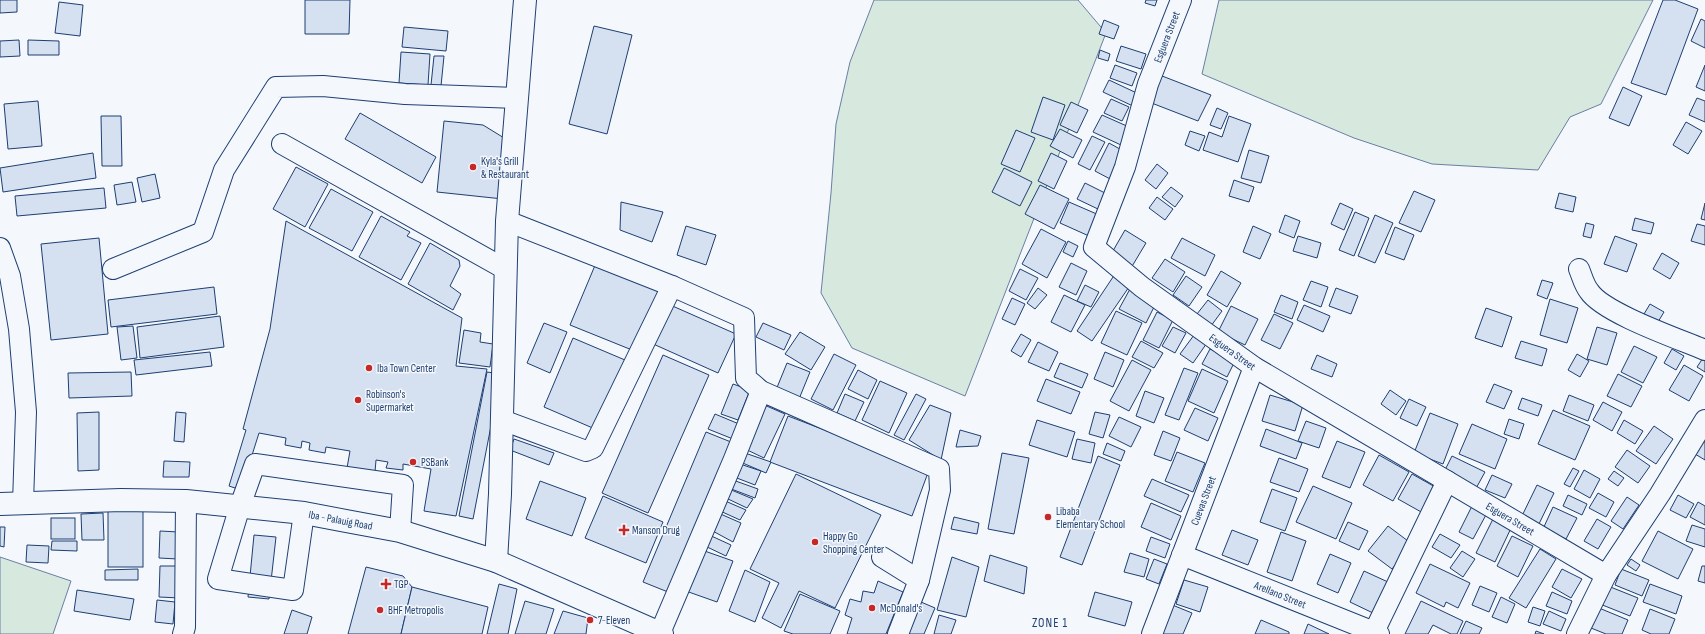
<svg xmlns="http://www.w3.org/2000/svg" width="1705" height="634" font-family="'Sofia Sans Condensed',sans-serif">
<rect width="100%" height="100%" fill="#f4f7fb"/>
<g fill="#d7e8df" stroke="#687fa3">
<polygon points="874,0 1078,0 1106,33 965,396 852,348 821,293 831,193 836,124 850,62"/>
<polygon points="1219,0 1653,0 1601,104 1570,117 1538,170 1432,164 1354,138 1202,74"/>
<polygon points="0,557 71,581 53,634 0,634"/>
</g>
<g fill="#d5e0f0" stroke="#1d3f73">
<polygon points="0,0 17,0 17,12 0,13"/>
<polygon points="305,0 350,0 349,34 305,34"/>
<polygon points="1146,0 1157,0 1155,6 1145,3"/>
<polygon points="1663,0 1675,0 1698,9 1666,95 1631,83"/>
<polygon points="59,2 83,5 80,36 55,33"/>
<polygon points="1701,19 1705,21 1705,48 1691,41"/>
<polygon points="1104,20 1119,26 1114,39 1099,34"/>
<polygon points="594,26 632,35 607,134 569,124"/>
<polygon points="404,27 448,31 446,51 402,47"/>
<polygon points="19,40 20,56 0,57 0,41"/>
<polygon points="28,40 59,41 59,55 28,55"/>
<polygon points="1121,46 1146,54 1141,69 1116,61"/>
<polygon points="1100,50 1110,54 1108,61 1098,58"/>
<polygon points="401,52 430,54 428,85 399,83"/>
<polygon points="434,56 444,56 441,86 431,85"/>
<polygon points="1115,65 1137,73 1132,86 1110,78"/>
<polygon points="1705,65 1705,91 1696,87"/>
<polygon points="1157,74 1211,95 1198,121 1149,102"/>
<polygon points="1109,80 1141,95 1135,107 1103,92"/>
<polygon points="1623,87 1642,96 1629,126 1609,118"/>
<polygon points="1043,97 1065,105 1053,140 1031,132"/>
<polygon points="1697,98 1705,101 1705,122 1689,115"/>
<polygon points="1111,99 1129,107 1122,121 1104,113"/>
<polygon points="38,101 42,146 8,149 4,104"/>
<polygon points="1071,102 1088,110 1077,133 1060,125"/>
<polygon points="1217,108 1228,113 1221,129 1210,125"/>
<polygon points="360,113 436,157 422,183 345,139"/>
<polygon points="1102,115 1129,127 1121,145 1093,132"/>
<polygon points="101,116 121,116 122,166 102,166"/>
<polygon points="1229,116 1251,124 1238,162 1203,150 1209,132 1222,137"/>
<polygon points="444,121 483,125 509,141 503,199 437,192"/>
<polygon points="1686,122 1702,131 1688,154 1673,145"/>
<polygon points="1060,129 1082,140 1073,158 1050,146"/>
<polygon points="1016,130 1035,138 1020,172 1001,164"/>
<polygon points="1190,131 1205,136 1199,151 1185,145"/>
<polygon points="1092,136 1105,142 1090,170 1078,164"/>
<polygon points="1109,143 1127,153 1112,180 1095,171"/>
<polygon points="1249,150 1269,156 1261,183 1241,178"/>
<polygon points="93,153 96,178 3,192 0,168"/>
<polygon points="1051,153 1067,161 1054,189 1038,181"/>
<polygon points="1157,164 1168,173 1156,189 1145,180"/>
<polygon points="296,167 328,184 305,227 273,209"/>
<polygon points="1004,168 1032,182 1020,206 992,192"/>
<polygon points="155,174 160,198 142,202 137,178"/>
<polygon points="1234,180 1254,187 1249,202 1229,196"/>
<polygon points="132,182 136,202 117,205 114,185"/>
<polygon points="1085,183 1107,194 1100,210 1077,199"/>
<polygon points="1040,185 1069,199 1054,229 1025,214"/>
<polygon points="1171,187 1183,196 1175,207 1162,197"/>
<polygon points="104,188 106,208 17,216 15,196"/>
<polygon points="331,189 373,212 352,251 309,228"/>
<polygon points="1414,191 1435,200 1421,232 1399,223"/>
<polygon points="1559,193 1576,197 1573,212 1555,208"/>
<polygon points="1157,197 1173,209 1165,220 1149,208"/>
<polygon points="621,202 663,212 652,242 620,230"/>
<polygon points="1069,202 1099,215 1089,236 1060,223"/>
<polygon points="1340,203 1353,209 1344,230 1331,224"/>
<polygon points="1705,203 1705,220 1701,219"/>
<polygon points="1355,212 1369,218 1354,256 1339,250"/>
<polygon points="1285,215 1300,221 1294,238 1279,232"/>
<polygon points="1375,215 1393,223 1375,263 1358,256"/>
<polygon points="381,216 410,232 407,236 421,243 401,280 359,257"/>
<polygon points="1635,218 1654,223 1651,234 1632,230"/>
<polygon points="286,221 462,318 456,366 487,369 456,516 424,511 431,469 403,464 403,470 386,468 388,462 376,460 375,472 347,468 350,451 326,447 325,453 309,450 310,443 302,441 301,448 285,445 286,438 259,433 241,490 229,486 246,430 243,429 270,329"/>
<polygon points="1586,223 1594,225 1591,238 1583,236"/>
<polygon points="1697,224 1705,226 1705,245 1691,241"/>
<polygon points="686,226 716,235 706,265 677,255"/>
<polygon points="1253,226 1271,234 1260,259 1243,252"/>
<polygon points="1395,227 1414,235 1404,260 1385,253"/>
<polygon points="1041,229 1066,242 1047,278 1022,264"/>
<polygon points="1125,230 1146,243 1131,268 1110,256"/>
<polygon points="1298,236 1321,243 1317,258 1293,251"/>
<polygon points="1615,236 1637,244 1627,272 1604,264"/>
<polygon points="99,238 108,334 51,340 41,244"/>
<polygon points="1182,238 1215,255 1205,276 1171,258"/>
<polygon points="1068,241 1078,246 1073,257 1063,252"/>
<polygon points="430,243 459,260 460,266 450,286 461,294 453,310 408,284"/>
<polygon points="1662,253 1679,263 1670,279 1653,269"/>
<polygon points="1165,259 1185,272 1173,292 1152,278"/>
<polygon points="596,263 663,291 637,352 570,325"/>
<polygon points="1071,263 1087,271 1076,295 1059,287"/>
<polygon points="1020,269 1038,278 1026,300 1009,291"/>
<polygon points="1221,271 1241,283 1227,307 1207,295"/>
<polygon points="1115,274 1131,284 1092,341 1077,331"/>
<polygon points="1186,276 1202,287 1189,306 1173,295"/>
<polygon points="1542,280 1553,283 1547,299 1537,295"/>
<polygon points="1311,281 1328,287 1321,307 1303,300"/>
<polygon points="1085,285 1099,292 1091,307 1077,301"/>
<polygon points="214,287 217,314 111,327 108,300"/>
<polygon points="1038,288 1047,295 1035,309 1027,303"/>
<polygon points="1336,288 1358,296 1351,314 1329,306"/>
<polygon points="1130,289 1156,303 1146,323 1119,309"/>
<polygon points="1064,295 1085,305 1071,332 1051,322"/>
<polygon points="1281,295 1298,302 1292,319 1274,312"/>
<polygon points="1012,298 1025,304 1015,325 1002,319"/>
<polygon points="1550,299 1578,308 1567,343 1540,335"/>
<polygon points="1208,300 1222,311 1208,330 1193,319"/>
<polygon points="668,304 736,334 718,373 651,343"/>
<polygon points="1650,304 1664,312 1655,327 1641,319"/>
<polygon points="1304,305 1330,316 1323,332 1297,320"/>
<polygon points="1231,306 1258,319 1245,345 1218,332"/>
<polygon points="1486,308 1512,317 1502,347 1475,338"/>
<polygon points="1116,311 1142,323 1127,355 1101,343"/>
<polygon points="1157,312 1173,320 1159,348 1143,340"/>
<polygon points="1274,314 1293,323 1280,349 1261,340"/>
<polygon points="220,316 224,347 140,358 137,327"/>
<polygon points="544,323 567,332 550,373 527,363"/>
<polygon points="763,323 791,335 784,350 756,337"/>
<polygon points="133,326 137,358 121,360 117,327"/>
<polygon points="1173,327 1186,333 1175,353 1162,346"/>
<polygon points="1597,327 1617,333 1607,365 1587,359"/>
<polygon points="464,330 481,333 480,342 493,344 490,367 459,363"/>
<polygon points="1197,331 1209,340 1193,363 1180,354"/>
<polygon points="800,332 825,347 811,370 785,354"/>
<polygon points="1021,334 1031,340 1021,357 1011,351"/>
<polygon points="573,338 625,360 595,429 544,407"/>
<polygon points="1141,341 1163,353 1154,368 1132,357"/>
<polygon points="1521,341 1547,349 1542,366 1515,358"/>
<polygon points="1038,342 1058,352 1049,371 1028,362"/>
<polygon points="1634,346 1657,357 1643,383 1621,372"/>
<polygon points="1210,349 1235,361 1227,377 1202,364"/>
<polygon points="1672,349 1684,356 1676,370 1664,363"/>
<polygon points="210,352 212,366 136,375 134,360"/>
<polygon points="1105,352 1124,360 1113,387 1094,379"/>
<polygon points="834,354 856,365 833,410 811,399"/>
<polygon points="1577,354 1589,361 1580,377 1568,370"/>
<polygon points="663,355 709,375 648,513 602,493"/>
<polygon points="1317,355 1337,364 1332,377 1311,369"/>
<polygon points="1705,355 1705,372 1697,367"/>
<polygon points="1132,360 1151,370 1129,411 1110,401"/>
<polygon points="787,363 810,372 799,399 776,390"/>
<polygon points="1060,363 1088,374 1082,388 1054,377"/>
<polygon points="1684,365 1703,376 1689,401 1669,390"/>
<polygon points="1184,368 1198,373 1179,420 1165,415"/>
<polygon points="1202,369 1228,381 1214,413 1188,401"/>
<polygon points="858,370 877,380 868,399 848,389"/>
<polygon points="131,372 132,396 69,398 68,373"/>
<polygon points="487,372 501,374 473,519 459,516"/>
<polygon points="1618,374 1642,386 1631,407 1607,396"/>
<polygon points="1046,379 1080,392 1071,414 1037,401"/>
<polygon points="880,381 907,393 889,433 862,420"/>
<polygon points="733,384 750,390 738,420 721,414"/>
<polygon points="1494,384 1512,391 1504,409 1486,402"/>
<polygon points="1390,390 1406,401 1396,415 1381,404"/>
<polygon points="1145,391 1164,398 1154,423 1136,416"/>
<polygon points="845,394 864,402 855,421 837,413"/>
<polygon points="916,394 926,399 904,440 894,435"/>
<polygon points="1270,395 1303,405 1295,431 1262,421"/>
<polygon points="1569,395 1594,405 1588,421 1563,411"/>
<polygon points="1522,398 1542,405 1538,416 1518,409"/>
<polygon points="1409,399 1426,407 1417,426 1400,418"/>
<polygon points="1603,402 1622,412 1612,431 1593,420"/>
<polygon points="762,404 785,414 764,458 741,447"/>
<polygon points="930,405 951,413 941,460 909,440"/>
<polygon points="1195,408 1218,418 1208,441 1184,430"/>
<polygon points="1553,410 1590,426 1575,460 1538,444"/>
<polygon points="99,412 99,470 78,471 77,413"/>
<polygon points="176,412 186,413 184,442 174,441"/>
<polygon points="1095,412 1110,415 1103,438 1089,434"/>
<polygon points="1430,413 1458,424 1443,464 1414,453"/>
<polygon points="715,414 739,424 733,439 708,429"/>
<polygon points="788,416 929,470 912,516 770,462"/>
<polygon points="1119,417 1141,427 1131,447 1109,436"/>
<polygon points="1509,419 1524,424 1519,439 1504,434"/>
<polygon points="1037,420 1075,432 1067,457 1029,445"/>
<polygon points="1624,420 1643,431 1635,444 1617,433"/>
<polygon points="1306,421 1326,428 1319,448 1298,441"/>
<polygon points="1472,424 1507,439 1495,469 1459,454"/>
<polygon points="1654,426 1673,439 1656,464 1636,451"/>
<polygon points="1266,429 1302,443 1296,459 1260,446"/>
<polygon points="960,430 981,436 978,446 956,447"/>
<polygon points="1163,431 1180,438 1171,461 1154,455"/>
<polygon points="706,432 731,442 668,592 643,582"/>
<polygon points="514,439 554,453 549,465 510,450"/>
<polygon points="1077,439 1095,443 1091,463 1072,459"/>
<polygon points="1337,441 1365,452 1350,488 1322,477"/>
<polygon points="1702,441 1705,442 1705,460 1695,454"/>
<polygon points="1107,443 1125,451 1121,461 1103,454"/>
<polygon points="1627,450 1650,466 1638,483 1615,467"/>
<polygon points="742,452 771,462 766,473 738,461"/>
<polygon points="1177,452 1205,463 1193,492 1165,481"/>
<polygon points="1002,453 1029,458 1014,534 988,529"/>
<polygon points="1379,455 1409,472 1393,501 1363,485"/>
<polygon points="1098,456 1120,465 1082,565 1060,557"/>
<polygon points="1452,456 1485,472 1474,492 1442,476"/>
<polygon points="1279,458 1308,469 1299,492 1270,482"/>
<polygon points="164,461 190,462 189,477 163,477"/>
<polygon points="734,462 761,471 755,485 729,475"/>
<polygon points="1573,468 1579,471 1570,487 1564,484"/>
<polygon points="1584,470 1600,479 1590,498 1574,489"/>
<polygon points="1614,471 1624,478 1618,486 1608,479"/>
<polygon points="796,474 881,515 835,608 799,591 781,628 762,618 779,583 750,569"/>
<polygon points="1412,474 1437,488 1423,513 1398,499"/>
<polygon points="1492,475 1512,484 1505,498 1485,490"/>
<polygon points="730,479 758,489 755,498 726,487"/>
<polygon points="1152,479 1189,495 1181,512 1144,496"/>
<polygon points="540,481 586,498 572,536 526,519"/>
<polygon points="1537,485 1554,493 1537,528 1520,520"/>
<polygon points="1313,486 1352,503 1336,539 1296,522"/>
<polygon points="729,489 753,499 747,508 726,498"/>
<polygon points="1272,489 1297,498 1285,531 1260,522"/>
<polygon points="1598,493 1614,502 1606,517 1589,508"/>
<polygon points="1568,495 1587,504 1582,515 1563,506"/>
<polygon points="1678,495 1694,504 1686,518 1670,510"/>
<polygon points="603,496 663,522 646,563 585,538"/>
<polygon points="1627,497 1639,505 1623,529 1611,521"/>
<polygon points="723,500 746,510 740,520 718,510"/>
<polygon points="1698,502 1705,506 1705,525 1690,517"/>
<polygon points="1151,503 1181,516 1171,540 1141,527"/>
<polygon points="1472,506 1487,513 1473,539 1459,532"/>
<polygon points="1553,507 1577,518 1566,539 1543,529"/>
<rect x="108" y="511" width="35" height="56"/>
<polygon points="716,512 741,523 733,542 709,529"/>
<polygon points="103,513 104,540 82,540 81,514"/>
<polygon points="954,517 979,523 977,534 951,529"/>
<polygon points="1494,517 1512,526 1495,562 1476,553"/>
<rect x="51" y="518" width="24" height="21"/>
<polygon points="1597,519 1611,527 1598,549 1584,541"/>
<polygon points="1348,522 1368,531 1359,550 1339,541"/>
<polygon points="1692,525 1705,529 1705,547 1686,541"/>
<polygon points="1388,526 1412,544 1392,569 1368,551"/>
<polygon points="0,527 5,527 4,547 0,546"/>
<polygon points="1232,530 1258,540 1248,565 1222,555"/>
<polygon points="160,531 179,532 178,559 159,558"/>
<polygon points="1658,531 1693,549 1678,579 1642,561"/>
<polygon points="1281,532 1306,541 1292,581 1267,572"/>
<polygon points="707,534 731,545 726,556 703,545"/>
<polygon points="1440,534 1460,545 1451,558 1432,547"/>
<polygon points="254,535 276,537 269,599 248,597"/>
<polygon points="1512,536 1533,546 1518,577 1497,566"/>
<polygon points="1151,537 1170,544 1165,558 1146,551"/>
<polygon points="52,541 77,541 77,551 51,550"/>
<polygon points="27,545 49,546 48,563 26,562"/>
<polygon points="699,549 733,561 717,602 683,590"/>
<polygon points="1540,549 1556,559 1526,608 1509,598"/>
<polygon points="1462,551 1475,559 1463,577 1450,568"/>
<polygon points="1130,553 1149,559 1144,577 1124,572"/>
<polygon points="1330,554 1351,563 1338,593 1317,584"/>
<polygon points="990,555 1027,567 1024,594 984,581"/>
<polygon points="952,557 979,567 966,617 937,610"/>
<polygon points="1154,559 1167,564 1159,584 1146,579"/>
<polygon points="1631,559 1640,565 1636,571 1627,565"/>
<polygon points="1430,564 1470,583 1458,608 1446,602 1444,607 1416,593"/>
<polygon points="160,566 181,566 180,598 159,597"/>
<polygon points="1702,566 1705,566 1705,583 1698,581"/>
<polygon points="366,567 403,576 412,587 401,634 348,634"/>
<polygon points="138,569 138,580 105,580 105,570"/>
<polygon points="1562,569 1582,579 1571,598 1552,587"/>
<polygon points="1621,569 1649,580 1642,596 1615,585"/>
<polygon points="745,570 770,582 755,622 729,611"/>
<polygon points="1364,571 1388,582 1373,613 1350,602"/>
<polygon points="1184,580 1208,587 1200,612 1176,604"/>
<polygon points="878,581 903,592 886,634 847,634 852,618 845,615 850,599 861,602 863,591 874,593"/>
<polygon points="499,584 517,589 508,634 487,634"/>
<polygon points="1650,584 1682,596 1676,614 1643,602"/>
<polygon points="1480,586 1497,593 1489,612 1472,605"/>
<polygon points="1608,586 1638,598 1630,616 1600,604"/>
<polygon points="412,587 488,607 482,634 401,634"/>
<polygon points="77,590 134,599 130,620 74,611"/>
<polygon points="1095,592 1132,602 1125,626 1088,616"/>
<polygon points="1552,592 1572,601 1567,614 1546,606"/>
<polygon points="800,594 840,611 830,634 793,634 784,631"/>
<polygon points="1501,597 1515,604 1507,623 1492,617"/>
<polygon points="157,600 175,602 173,624 155,622"/>
<polygon points="525,601 554,609 546,634 515,634"/>
<polygon points="1421,601 1463,621 1457,634 1451,634 1433,625 1428,634 1405,634"/>
<polygon points="921,602 935,608 924,634 908,634"/>
<polygon points="1170,604 1192,613 1183,634 1158,634"/>
<polygon points="1533,607 1545,611 1540,626 1528,622"/>
<polygon points="1599,608 1628,620 1622,634 1606,634 1591,628"/>
<polygon points="1650,609 1675,619 1669,634 1651,634 1642,630"/>
<polygon points="292,610 312,617 307,634 284,634"/>
<polygon points="563,611 588,618 586,634 554,634"/>
<polygon points="1549,611 1566,619 1561,631 1543,624"/>
<polygon points="939,615 956,620 951,634 934,634"/>
<polygon points="1261,620 1289,632 1289,634 1255,634"/>
<polygon points="1466,621 1482,628 1479,634 1460,634"/>
<polygon points="1308,624 1329,634 1304,634"/>
<polygon points="1536,631 1544,634 1535,634"/>
</g>
<g fill="none" stroke-linecap="round" stroke-linejoin="round">
<defs>
<g id="minor">
<path id="s1" d="M 1181,0 L 1148,84 L 1125,167 L 1094,247 L 1142,287 L 1254,367 L 1606,575"/>
<polyline points="282,144 505,269"/>
<polyline points="507,221 672,286 744,318 746,378 761,391 939,469 940,490 919,580"/>
<polyline points="0,248 10,276 19,329 26,412 23,503"/>
<polyline points="113,269 203,232 224,170 276,87 323,86 405,94 517,98"/>
<path d="M 1579,269 C 1582,276 1584,285 1589,291 C 1603,313 1679,339 1705,350"/>
<polyline points="502,420 586,451 593,448 672,286"/>
<polyline points="304,513 293,590 218,579 240,506 255,464 403,485 400,531"/>
<path id="s2" d="M 1182,555 L 1379,634"/>
<polyline points="882,557 919,580 898,634"/>
<polyline points="660,633 734,459 761,391"/>
<polyline points="183,634 185,627 186,501"/>
<path id="s3" d="M 1152,634 L 1254,367"/>
<polyline points="1373,634 1447,481"/>
<polyline points="1577,634 1606,575 1660,494 1705,420"/>
</g>
<g id="major">
<path id="s4" d="M 0,504 L 121,500 L 186,501 L 304,513 L 346,521 L 400,531 L 496,561 L 662,634"/>
<polyline points="496,561 500,494 507,221 525,0"/>
</g>
</defs>
<use href="#minor" stroke="#1d3f73" stroke-width="22"/>
<use href="#major" stroke="#1d3f73" stroke-width="24"/>
<use href="#minor" stroke="#f4f7fb" stroke-width="20"/>
<use href="#major" stroke="#f4f7fb" stroke-width="22"/>
</g>
<g fill="#c62828" stroke="#f4f7fb" stroke-width="1.5">
<circle cx="473" cy="167" r="4"/>
<circle cx="369" cy="368" r="4"/>
<circle cx="358" cy="400" r="4"/>
<circle cx="413" cy="462" r="4"/>
<circle cx="1048" cy="517" r="4"/>
<path d="M622 524h4v4h4v4h-4v4h-4v-4h-4v-4h4z"/>
<circle cx="815" cy="542" r="4"/>
<path d="M384 578h4v4h4v4h-4v4h-4v-4h-4v-4h4z"/>
<circle cx="872" cy="608" r="4"/>
<circle cx="380" cy="610" r="4"/>
<circle cx="590" cy="620" r="4"/>
</g>
<g text-anchor="middle" dominant-baseline="central" stroke-width="3" stroke-linejoin="round" paint-order="stroke">
<g font-size="11" fill="#1d3f73" stroke="#f4f7fb">
<text transform="translate(1167 37) rotate(-69)">Esguera Street</text>
<text stroke="none"><textPath href="#s1" startOffset="436">Esguera Street</textPath></text>
<text stroke="none"><textPath href="#s3" startOffset="143">Cuevas Street</textPath></text>
<text stroke="none"><textPath href="#s1" startOffset="760">Esguera Street</textPath></text>
<text stroke="none"><textPath href="#s4" startOffset="342">Iba - Palauig Road</textPath></text>
<text stroke="none"><textPath href="#s2" startOffset="106">Arellano Street</textPath></text>
</g>
<g font-size="11" fill="#1d3f73" stroke="#f4f7fb" text-anchor="start">
<text x="481" y="161">Kyla's Grill<tspan x="481" dy="13">&amp; Restaurant</tspan></text>
<text x="377" y="368">Iba Town Center</text>
<text x="366" y="394">Robinson's<tspan x="366" dy="13">Supermarket</tspan></text>
<text x="421" y="462">PSBank</text>
<text x="1056" y="511">Libaba<tspan x="1056" dy="13">Elementary School</tspan></text>
<text x="632" y="530">Manson Drug</text>
<text x="823" y="536">Happy Go<tspan x="823" dy="13">Shopping Center</tspan></text>
<text x="394" y="584">TGP</text>
<text x="880" y="608">McDonald's</text>
<text x="388" y="610">BHF Metropolis</text>
<text x="598" y="620">7-Eleven</text>
</g>
<g font-size="13" letter-spacing="1" fill="#1d3f73" stroke="#f4f7fb">
<text x="1050" y="623">ZONE 1</text>
</g>
</g>
</svg>
